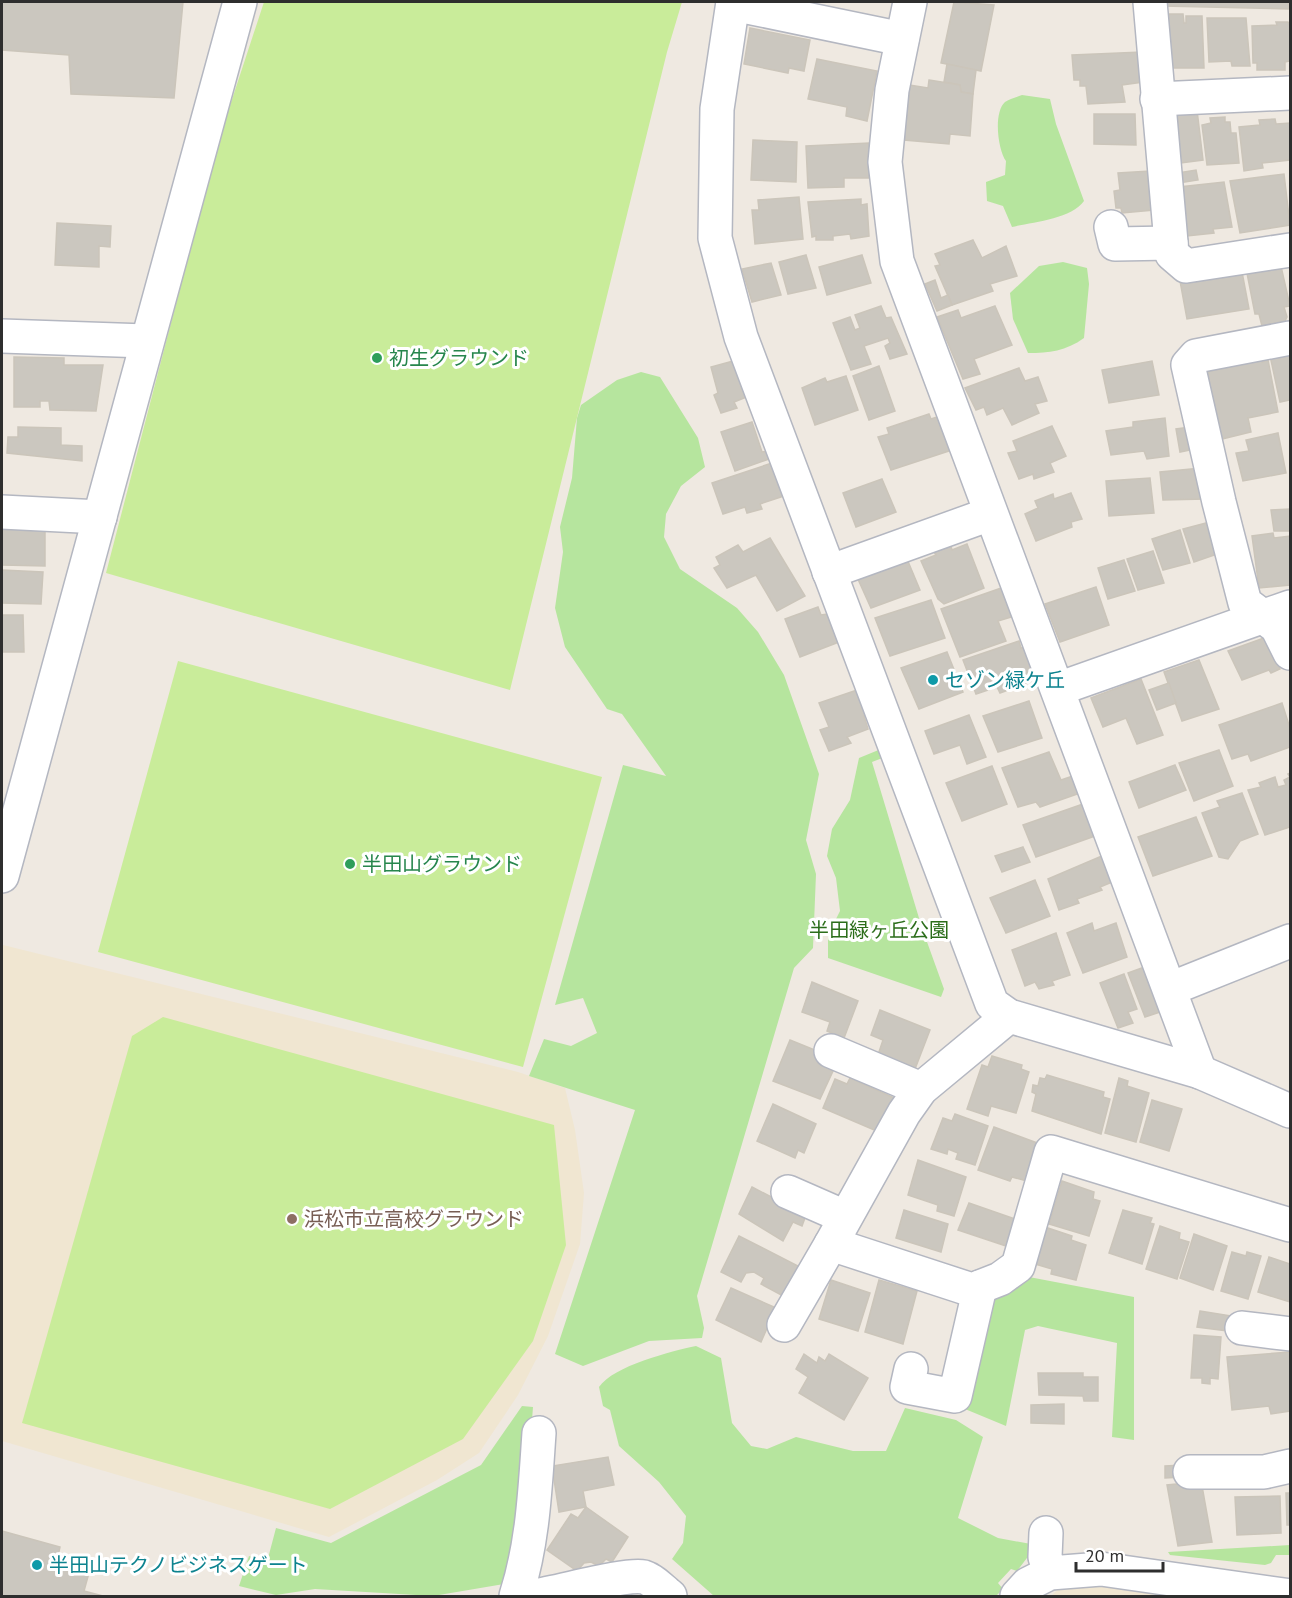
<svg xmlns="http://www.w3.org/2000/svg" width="1292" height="1598" font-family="'PT Sans','Noto Sans JP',sans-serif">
<rect width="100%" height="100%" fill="#efe9e1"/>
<g fill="#f0e6d1">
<polygon points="3,945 518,1072 565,1088 575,1130 584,1193 580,1244 548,1336 518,1395 479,1453 437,1480 329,1537 2,1441"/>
<polygon points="1087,1580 1212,1596 1051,1596 1062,1586"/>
</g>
<g fill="#b6e59e">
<path d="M 1022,95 L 1050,99 L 1056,124 L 1084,201 C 1071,219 1033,222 1012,227 L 1003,206 L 987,201 L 986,182 L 1005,175 L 1006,161 C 998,150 993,113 1005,102 C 1009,99 1017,97 1022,95 Z"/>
<path d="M 1063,262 L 1087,268 L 1089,284 L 1084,338 C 1066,351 1049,353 1028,353 L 1013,319 L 1010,293 L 1039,266 Z"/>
<polygon points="641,372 660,377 698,438 705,467 681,486 666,514 664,537 680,569 737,608 758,632 784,675 819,774 806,840 816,874 813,948 794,968 697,1296 704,1328 702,1338 649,1341 583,1366 555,1354 635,1110 529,1076 544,1039 571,1046 597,1033 583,998 555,1005 623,765 666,776 622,714 607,709 565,647 555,608 563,552 560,527 572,478 577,418 581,405 617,380"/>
<polygon points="881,749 885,757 872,762 922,928 944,989 941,997 828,958 828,935 840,911 836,878 827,856 832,829 850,800 859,758"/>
<polygon points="1029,1277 1134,1297 1134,1440 1112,1437 1117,1343 1038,1326 1025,1330 1006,1426 965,1409 989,1302"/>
<path d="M 696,1346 L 721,1358 L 732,1423 L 751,1446 L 767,1449 L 796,1437 L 853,1451 L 886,1451 L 905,1408 L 956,1420 L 983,1437 L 958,1518 L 998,1538 L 1031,1544 L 1030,1554 L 1017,1571 L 1011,1569 L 998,1583 L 1003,1589 L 997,1595 L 988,1596 L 714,1596 L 672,1559 L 683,1543 L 686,1516 L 659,1482 L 619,1446 L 610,1410 L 603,1406 L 599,1387 C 613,1366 672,1351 696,1346 Z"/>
<polygon points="522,1406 533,1407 530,1445 504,1584 433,1596 315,1589 276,1595 239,1586 249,1556 267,1562 276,1528 331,1543 481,1465"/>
<polygon points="1290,1545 1290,1555 1276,1555 1271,1563 1265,1565 1170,1555 1168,1552"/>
</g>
<g fill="#c9ec9a">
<polygon points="264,2 682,2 667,52 510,690 106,573 218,142"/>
<polygon points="178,661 602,777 523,1067 98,952"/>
<polygon points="163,1017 554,1125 566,1245 533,1341 463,1439 330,1509 22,1423 132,1036"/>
</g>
<g fill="#cbc7bf" stroke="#cbc5ba" stroke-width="1.5">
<polygon points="2,2 183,2 174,98 71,94 69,55 2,50"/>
<polygon points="954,2 994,5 981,71 941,63"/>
<polygon points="1163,2 1289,2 1289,9 1163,6"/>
<polygon points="1165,14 1183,14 1184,23 1186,23 1186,16 1202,16 1204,68 1165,68"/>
<polygon points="1207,18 1246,18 1250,66 1232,66 1231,61 1209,62"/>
<polygon points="1276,22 1288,22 1290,26 1290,61 1285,62 1285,70 1257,70 1257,63 1253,63 1252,26 1277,25"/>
<polygon points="750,28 810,40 804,71 789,68 788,73 744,64"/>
<polygon points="1142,52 1143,82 1122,85 1125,102 1088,104 1086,86 1080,86 1080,80 1074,80 1072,55"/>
<polygon points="817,59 877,71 867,121 846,116 847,107 808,99"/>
<polygon points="947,64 976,70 973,94 961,92 960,85 944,82"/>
<polygon points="929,80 960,85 961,92 973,94 970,136 950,134 949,144 904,140 910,85 928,88"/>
<polygon points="1197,110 1203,160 1181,163 1175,112"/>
<polygon points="1094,114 1135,114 1136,145 1094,144"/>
<polygon points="1225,117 1225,122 1230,122 1231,133 1236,133 1239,163 1207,165 1202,125 1211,123 1210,118"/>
<polygon points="1275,119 1276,124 1290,123 1290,160 1262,163 1263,168 1244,171 1239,127 1260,125 1259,120"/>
<polygon points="753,140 797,142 796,182 751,180"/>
<polygon points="869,143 869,178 844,178 844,187 808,188 806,146"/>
<polygon points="1196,170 1198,180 1179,183 1177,173"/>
<polygon points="1150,171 1154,210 1122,213 1121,208 1116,208 1114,191 1120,190 1118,173"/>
<polygon points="1284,174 1290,225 1240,233 1230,181"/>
<polygon points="1224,182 1232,227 1213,229 1214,233 1187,236 1179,187"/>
<polygon points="799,197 803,239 755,244 752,210 759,210 758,200"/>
<polygon points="861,199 861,205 867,204 869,236 851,239 850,234 833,236 833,240 816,240 816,236 812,237 808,202"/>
<polygon points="57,223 111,226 110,247 99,246 99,267 55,265"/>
<polygon points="973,240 982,258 1006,246 1017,276 990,284 993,291 952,305 935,266 940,265 935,254"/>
<polygon points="806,255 816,288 788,294 779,262"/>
<polygon points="862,255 871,283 827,295 819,267"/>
<polygon points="1280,262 1290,306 1284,307 1287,317 1285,321 1262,326 1259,314 1255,314 1246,268"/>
<polygon points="771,263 781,295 752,302 742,269"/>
<polygon points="1242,272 1249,309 1187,319 1180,281"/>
<polygon points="935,280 941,298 948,295 952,305 937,311 925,284"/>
<polygon points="881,306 886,318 891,317 907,354 890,359 885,346 890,343 888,338 864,346 871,364 851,370 833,323 850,317 855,330 860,328 855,315"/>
<polygon points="995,306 1012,345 974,359 980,374 963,379 937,317 958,310 961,318"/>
<polygon points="1290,347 1290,400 1280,402 1269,351"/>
<polygon points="1259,354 1262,362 1268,360 1278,412 1248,418 1251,432 1222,439 1207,372 1229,367 1227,360"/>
<polygon points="14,357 64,358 64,365 103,365 96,411 50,410 49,401 40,401 40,407 14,407"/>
<polygon points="737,360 749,396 734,402 737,408 721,413 714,395 718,393 711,367"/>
<polygon points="1152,361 1159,395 1109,403 1102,370"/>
<polygon points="879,366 895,411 869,420 853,376"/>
<polygon points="1019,368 1025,381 1038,377 1047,401 1035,404 1039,413 1012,425 1003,408 987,415 984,407 976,410 965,388"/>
<polygon points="846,376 858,410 815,425 802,388 825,378 827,382"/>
<polygon points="929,414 931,419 940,416 952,450 891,470 878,437 889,434 887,428"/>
<polygon points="1165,418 1169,456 1147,459 1144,451 1111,455 1106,431 1133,427 1133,422"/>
<polygon points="752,422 762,452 769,451 772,458 735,471 721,432"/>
<polygon points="1052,426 1066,456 1050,463 1054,472 1034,479 1033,474 1019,479 1008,453 1017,451 1013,441"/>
<polygon points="18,427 61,428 61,445 82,446 82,461 7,453 8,437 18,437"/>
<polygon points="1190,427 1195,449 1180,452 1176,429"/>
<polygon points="1278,433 1286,473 1243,481 1236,453 1249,451 1246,440"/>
<polygon points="775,462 787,495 760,504 762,509 747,513 745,507 723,514 712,483"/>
<polygon points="1201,468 1205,499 1163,500 1160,472"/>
<polygon points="1150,478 1154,513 1109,516 1106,481"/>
<polygon points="882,479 896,512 856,527 843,493"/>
<polygon points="1071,493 1082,519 1071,522 1072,527 1036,541 1025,514 1038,508 1035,501 1053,494 1054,499"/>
<polygon points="1290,509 1290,531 1274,531 1271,510"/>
<polygon points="1210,522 1220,553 1194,562 1183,529"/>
<polygon points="45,523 45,566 2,565 2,524"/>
<polygon points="1180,530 1190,563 1163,570 1152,539"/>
<polygon points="1273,533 1274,538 1290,536 1290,585 1259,588 1252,536"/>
<polygon points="770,538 805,596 777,611 756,575 727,588 714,568 720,565 716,557 738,545 743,552"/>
<polygon points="967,544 984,588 944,604 938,599 921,561 936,555 934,552 951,546 952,550"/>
<polygon points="1153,551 1164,583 1138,590 1127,559"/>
<polygon points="907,559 920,590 871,608 857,577"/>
<polygon points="1124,560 1135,591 1108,599 1098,568"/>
<polygon points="2,570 43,572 41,604 2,603"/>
<polygon points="1007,586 1018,615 998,621 1006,641 960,657 941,609"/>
<polygon points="1096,587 1109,625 1060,642 1045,604"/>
<polygon points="931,600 945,638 890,656 875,618"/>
<polygon points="818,607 821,615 827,614 839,642 800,657 785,619"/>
<polygon points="2,615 23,615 24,652 2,652"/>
<polygon points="1264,638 1280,669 1271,673 1269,670 1242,680 1228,651"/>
<polygon points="1019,641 1021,648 1029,646 1041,678 1000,693 997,687 976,694 963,660"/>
<polygon points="947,652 963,692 919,709 901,668"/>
<polygon points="1199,660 1219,709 1182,721 1164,672"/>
<polygon points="1141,679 1163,735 1137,744 1126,718 1103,727 1091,698"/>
<polygon points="1169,683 1176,703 1157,710 1149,690"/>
<polygon points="863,688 872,713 864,716 868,729 847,737 851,743 829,751 820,730 829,727 819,703"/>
<polygon points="1029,701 1042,738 998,752 983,716"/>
<polygon points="1282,703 1290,728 1290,747 1251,761 1248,754 1232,759 1219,725"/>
<polygon points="969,715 986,757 967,764 960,745 934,754 925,731"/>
<polygon points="1219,750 1233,786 1194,801 1179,763"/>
<polygon points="1049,752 1061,780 1073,776 1080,793 1040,807 1036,802 1018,807 1002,768"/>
<polygon points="1175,765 1186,790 1139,808 1129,782"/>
<polygon points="992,766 1007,804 962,821 946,783"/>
<polygon points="1290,773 1290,827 1265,835 1248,790 1261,787 1259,783 1275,777 1278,787 1286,785 1284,780 1290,777 1288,774"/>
<polygon points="1242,793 1258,834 1240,841 1228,859 1219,857 1202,813 1220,807 1217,801"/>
<polygon points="1083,804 1095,836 1036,857 1023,825"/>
<polygon points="1196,817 1212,856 1153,876 1138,837"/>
<polygon points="1023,847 1030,862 1002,872 995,856"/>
<polygon points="1111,852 1117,880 1100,887 1102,890 1077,899 1079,903 1059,910 1048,879"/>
<polygon points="1035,880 1050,916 1006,933 990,898"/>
<polygon points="1092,923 1094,931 1116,923 1127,957 1083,973 1067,933"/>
<polygon points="1056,933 1070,975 1052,981 1054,985 1039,989 1035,982 1025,986 1012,950"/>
<polygon points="1150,965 1165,1005 1158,1008 1160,1012 1145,1017 1128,973"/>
<polygon points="1124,974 1137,1009 1128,1012 1133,1023 1118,1028 1100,983"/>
<polygon points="812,982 858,1001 844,1038 827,1031 830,1022 802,1012"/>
<polygon points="880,1010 930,1030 915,1069 878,1055 883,1040 871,1035"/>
<polygon points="790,1040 822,1053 818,1063 833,1071 820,1099 773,1081"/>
<polygon points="992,1056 1022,1065 1021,1069 1029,1072 1016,1113 991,1106 988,1116 967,1109 982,1065 988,1067"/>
<polygon points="1047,1075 1104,1092 1103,1097 1110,1099 1101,1134 1032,1111 1036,1094 1032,1092 1033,1085 1038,1086 1040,1078 1045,1079"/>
<polygon points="850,1078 894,1098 879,1132 823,1108 835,1079 847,1084"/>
<polygon points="1119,1078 1128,1081 1127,1086 1149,1093 1136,1142 1105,1133"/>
<polygon points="1152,1100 1182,1109 1169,1151 1140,1142"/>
<polygon points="773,1104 816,1124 804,1153 798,1150 795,1158 757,1141"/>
<polygon points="955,1114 988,1126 975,1165 956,1159 958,1153 948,1149 947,1154 931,1149 943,1118 952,1121"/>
<polygon points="994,1127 1040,1144 1027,1181 1012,1177 1010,1181 978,1170"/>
<polygon points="918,1160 966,1177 954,1216 937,1211 938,1205 908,1195"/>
<polygon points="1062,1181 1094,1192 1093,1199 1100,1201 1089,1236 1049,1224"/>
<polygon points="752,1187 806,1215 802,1226 793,1222 783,1241 739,1214"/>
<polygon points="969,1203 1015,1219 1006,1246 958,1230"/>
<polygon points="904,1210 948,1224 941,1252 896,1238"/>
<polygon points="1123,1210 1152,1218 1150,1223 1154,1224 1142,1264 1109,1253"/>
<polygon points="1160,1226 1180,1233 1179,1239 1189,1242 1177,1279 1146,1269"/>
<polygon points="1045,1227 1072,1236 1071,1240 1086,1245 1076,1280 1051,1274 1052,1269 1035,1264"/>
<polygon points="1194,1234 1227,1246 1213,1290 1180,1278"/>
<polygon points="739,1236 800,1267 785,1297 761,1284 764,1278 754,1272 746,1273 741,1282 721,1272"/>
<polygon points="1232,1252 1246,1256 1247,1252 1261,1256 1248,1299 1221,1291"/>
<polygon points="1269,1257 1290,1264 1290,1302 1258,1292"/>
<polygon points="831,1280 870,1293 858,1331 819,1319"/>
<polygon points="879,1280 917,1291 903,1344 865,1332"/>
<polygon points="731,1288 776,1308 761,1342 716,1320"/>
<polygon points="1200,1311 1238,1317 1235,1332 1197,1327"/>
<polygon points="1194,1335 1221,1337 1218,1379 1210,1378 1210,1384 1202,1383 1202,1378 1191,1378"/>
<polygon points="1290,1352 1290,1411 1271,1414 1269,1406 1232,1410 1227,1357"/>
<polygon points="804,1354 817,1363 819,1357 825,1361 829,1354 868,1378 844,1420 799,1393 808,1377 796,1369"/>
<polygon points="1038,1373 1083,1373 1083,1377 1098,1377 1098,1401 1084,1401 1083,1396 1039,1395"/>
<polygon points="1064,1404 1064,1424 1031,1423 1031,1405"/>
<polygon points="608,1457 614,1485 583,1491 586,1507 559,1512 552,1466"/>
<polygon points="1183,1465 1184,1477 1165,1478 1165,1466"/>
<polygon points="1186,1483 1187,1489 1202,1486 1212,1542 1178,1546 1167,1485"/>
<polygon points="1286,1493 1290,1493 1290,1537 1290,1525 1287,1525"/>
<polygon points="1280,1496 1281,1533 1237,1535 1235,1497"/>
<polygon points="586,1507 628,1537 612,1562 606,1559 599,1566 591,1562 584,1563 577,1571 547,1550 571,1514 578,1518"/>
<polygon points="2,1531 60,1547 57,1560 90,1569 84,1591 103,1596 2,1596"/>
</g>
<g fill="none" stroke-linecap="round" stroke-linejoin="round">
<defs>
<g id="minor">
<polyline points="733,2 717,109 715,238 741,337 992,1004 1009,1016 1200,1072 1290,1111"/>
<polyline points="910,2 892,90 885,162 897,261 1200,1072"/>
<polyline points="1150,2 1172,254 1186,266 1290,250"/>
<polyline points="733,4 902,39"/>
<polyline points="1157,99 1290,93"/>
<polyline points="1111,227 1115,244 1171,243"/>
<polyline points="2,336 146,341"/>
<polyline points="1290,338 1196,356 1188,365 1219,502 1245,603 1277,627 1290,653"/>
<polyline points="2,512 100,517"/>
<polyline points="829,572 990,514"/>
<polyline points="1058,689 1290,607"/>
<polyline points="2,876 240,2"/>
<polyline points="1170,989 1290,941"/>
<polyline points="1009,1016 921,1089 904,1113 831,1244 972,1290 1000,1279 1018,1266 1051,1152 1290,1225"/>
<polyline points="831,1051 921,1089"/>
<polyline points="788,1192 845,1217"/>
<polyline points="784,1325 831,1244"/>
<polyline points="1242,1328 1290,1334"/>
<polyline points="911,1369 907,1387 955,1396 980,1287"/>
<polyline points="1190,1472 1264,1472 1290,1466"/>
<polyline points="1046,1533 1045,1557 1050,1573"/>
<path d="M 516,1596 C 533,1543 535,1490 539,1433"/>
<path d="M 533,1596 C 557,1593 625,1573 644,1577 C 654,1580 662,1590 670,1596"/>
<polyline points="1017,1596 1028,1584 1050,1573 1101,1569 1290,1596"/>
</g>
</defs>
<use href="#minor" stroke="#b4b7c1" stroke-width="36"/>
<use href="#minor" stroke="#fff" stroke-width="33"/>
</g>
<g fill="#2e9e5b" stroke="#fff" stroke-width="2">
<circle cx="377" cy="358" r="6"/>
<circle cx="350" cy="864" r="6"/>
</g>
<g fill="#0f9aa8" stroke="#fff" stroke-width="2">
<circle cx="933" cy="680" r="6"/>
<circle cx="37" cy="1565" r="6"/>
</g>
<circle fill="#8d6e63" stroke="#fff" stroke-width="2" cx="292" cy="1219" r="6"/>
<g text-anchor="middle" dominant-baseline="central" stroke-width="6" stroke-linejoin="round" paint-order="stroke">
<g font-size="20" fill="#27864d" stroke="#fff" text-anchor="start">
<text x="389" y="358">初生グラウンド</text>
<text x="362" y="864">半田山グラウンド</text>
</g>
<g font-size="20" fill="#0d838f" stroke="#fff" text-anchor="start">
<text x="945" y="680">セゾン緑ケ丘</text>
<text x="49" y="1565">半田山テクノビジネスゲート</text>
</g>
<g font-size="20" fill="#2c6e1b" stroke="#fff">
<text x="879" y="930">半田緑ヶ丘公園</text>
</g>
<g font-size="20" fill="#785e54" stroke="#fff" text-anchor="start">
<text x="304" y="1219">浜松市立高校グラウンド</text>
</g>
</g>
<rect width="1292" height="1598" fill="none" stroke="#2e2e2e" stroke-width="6"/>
<path d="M1076 1562v9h87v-9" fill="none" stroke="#2e2e2e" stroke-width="3"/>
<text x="1085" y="1562" font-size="18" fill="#2e2e2e" stroke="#ffffff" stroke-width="4.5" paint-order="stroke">20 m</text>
</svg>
